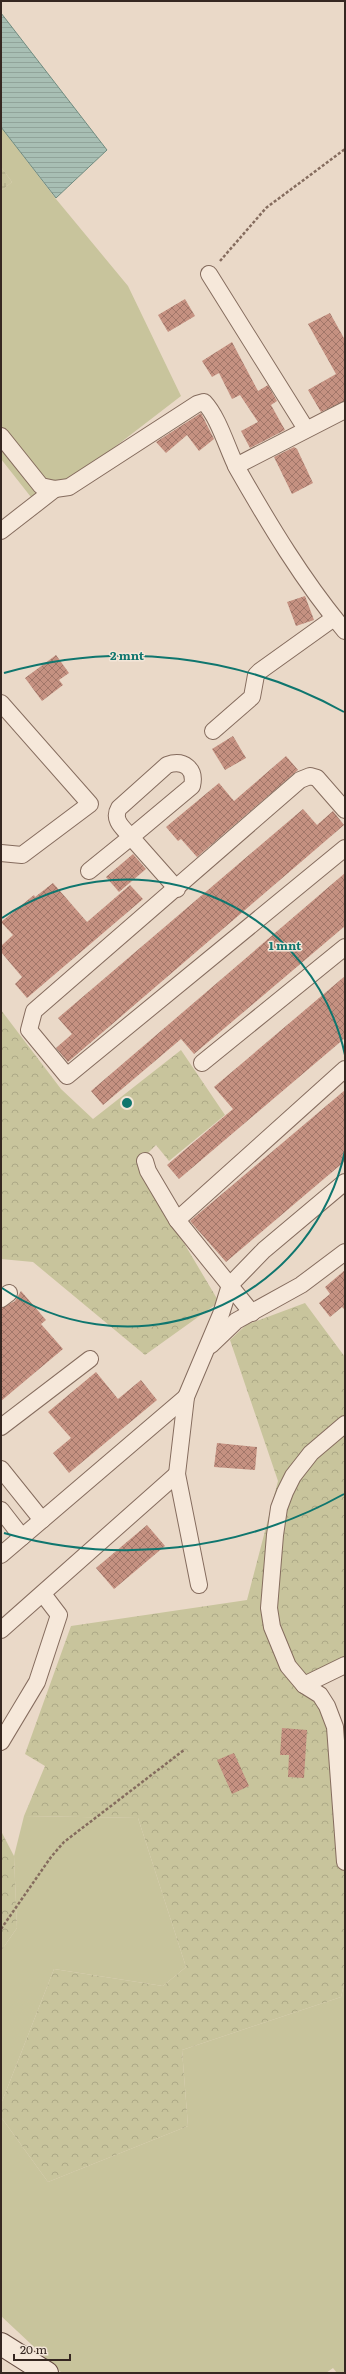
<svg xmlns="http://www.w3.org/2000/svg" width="346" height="2374" font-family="Literata,serif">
<defs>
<pattern id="forest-crowns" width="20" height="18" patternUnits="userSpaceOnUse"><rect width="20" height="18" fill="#c8c49c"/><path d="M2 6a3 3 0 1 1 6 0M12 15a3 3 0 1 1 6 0" fill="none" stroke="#aca886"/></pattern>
<pattern id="wetland-marsh" width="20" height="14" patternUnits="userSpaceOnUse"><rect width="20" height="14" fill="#c8c49c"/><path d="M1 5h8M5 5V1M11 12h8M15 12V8" fill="none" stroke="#aca886"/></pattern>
<pattern id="water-rules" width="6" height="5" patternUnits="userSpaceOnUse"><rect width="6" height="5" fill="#a8bfb4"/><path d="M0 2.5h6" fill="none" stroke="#91a49a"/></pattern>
<pattern id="building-cross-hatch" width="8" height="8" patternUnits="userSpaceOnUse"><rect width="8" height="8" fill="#c59181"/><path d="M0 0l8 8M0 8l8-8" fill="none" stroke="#a17669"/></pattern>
</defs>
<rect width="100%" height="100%" fill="#ead9c8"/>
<g fill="#c8c49c">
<polygon points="1,127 56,199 128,286 181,396 38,506 1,459 1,191 12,182 1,167"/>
<polygon points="24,1816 138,1818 186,1967 163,1986 54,1969 1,2104 1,1951 17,1928 14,1856"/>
<polygon points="345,1980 345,2373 337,2373 333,2368 326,2373 62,2373 1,2316 1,2117 48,2182 188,2126 182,2050 341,1997"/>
</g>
<g fill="url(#forest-crowns)">
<polygon points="1,1010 61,1089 93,1119 181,1050 225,1115 169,1161 156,1145 137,1164 219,1302 145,1355 33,1262 1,1259"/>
<polygon points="305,1303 345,1357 345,1657 318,1674 344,1740 345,1751 345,1980 341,1997 182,2050 188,2126 48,2182 1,2117 1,2104 54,1969 163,1986 186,1967 138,1818 24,1816 45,1766 25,1754 71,1626 247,1600 278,1481 230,1340 246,1325"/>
<polygon points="1,1831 14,1856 17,1928 1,1951"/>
</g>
<polygon fill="url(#wetland-marsh)" points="1,167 12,182 1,191"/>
<polygon fill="url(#water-rules)" stroke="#708c80" points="1,13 107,150 56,198 1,127"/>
<g fill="url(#building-cross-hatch)">
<polygon points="185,299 195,316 168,332 158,315"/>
<polygon points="330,313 345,340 345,401 321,412 308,390 336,374 308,324"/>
<polygon points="232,342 258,391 268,385 277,401 271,405 285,430 250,448 241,431 258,422 240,395 232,399 219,373 212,377 202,361"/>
<polygon points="201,413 214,439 199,451 187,435 166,453 156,442"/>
<polygon points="294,447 297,449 313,483 292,494 274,457"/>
<polygon points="305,596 314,620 296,626 287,602"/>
<polygon points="56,655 69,673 59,680 63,685 42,701 25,678"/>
<polygon points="233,736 246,758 225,770 212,749"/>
<polygon points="286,756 298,770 197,857 181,839 178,841 166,827 219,783 234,801"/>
<polygon points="303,809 317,825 333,811 344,825 68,1062 56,1048 72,1034 58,1018"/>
<polygon points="133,854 146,869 119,892 106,877"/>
<polygon points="345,873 345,926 194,1054 181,1039 103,1105 91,1091"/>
<polygon points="53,883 87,922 130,885 143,899 27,998 15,984 22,977 1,952 1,946 13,935 1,922 34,895 35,897"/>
<polygon points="345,976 345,1038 179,1179 167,1165 233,1109 214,1087"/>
<polygon points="345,1090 345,1161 226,1262 190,1221"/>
<polygon points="345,1270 345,1310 342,1307 330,1317 319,1303 330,1294 325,1287"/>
<polygon points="21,1291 46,1320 41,1324 63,1349 1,1401 1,1308 15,1301"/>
<polygon points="96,1372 118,1399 141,1380 157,1400 69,1473 53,1453 71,1438 48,1412"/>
<polygon points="217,1443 257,1447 255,1470 214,1467"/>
<polygon points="147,1525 165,1546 114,1589 96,1568"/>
<polygon points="282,1728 307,1730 304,1778 288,1777 289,1755 280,1755"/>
<polygon points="234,1753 249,1786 232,1794 217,1760"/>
</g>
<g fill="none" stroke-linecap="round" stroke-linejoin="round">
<defs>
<g id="minor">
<polyline points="209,274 306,429"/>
<path d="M 1,436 L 41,486 L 55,489 L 69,487 L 197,404 L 204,402 C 219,418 227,448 237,468 C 269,524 303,581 345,631"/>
<polyline points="236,466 345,410"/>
<polyline points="1,531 55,489"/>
<polyline points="1,703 90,804 22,855 1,853"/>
<polyline points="213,731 252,697 256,675 260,671 334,618"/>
<polyline points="345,810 317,778 310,776 300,780 34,1011 29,1030 67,1076 345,848"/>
<path d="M 89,871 L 131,837 C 123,828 112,820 119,808 L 167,765 C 184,759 196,769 192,786 L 131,837 L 177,889"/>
<polyline points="202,1063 345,947"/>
<polyline points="145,1161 148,1171 177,1220 252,1313"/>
<polyline points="177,1220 345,1069"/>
<polyline points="1,1299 9,1293"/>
<polyline points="211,1345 236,1321 301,1285 345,1252"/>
<polyline points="345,1424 311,1453 293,1476 285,1492 279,1508 275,1535 269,1608 272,1627 288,1666 304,1685 320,1695 327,1706 335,1727 345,1862"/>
<polyline points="1,1427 90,1359"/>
<polyline points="1,1469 42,1520"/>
<polyline points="1,1510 22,1537"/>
<polyline points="1,1555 186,1397"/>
<polyline points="199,1585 177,1474 186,1397 221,1314 230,1285 264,1250 345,1182"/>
<polyline points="1,1630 177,1474"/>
<polyline points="304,1685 345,1665"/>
<polyline points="1,1742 37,1682 59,1615 43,1594"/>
</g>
<polyline id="secondary" points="1,2344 47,2373"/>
</defs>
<use href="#minor" stroke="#856c5e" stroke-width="18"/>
<use href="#secondary" stroke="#664d42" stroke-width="24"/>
<g stroke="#856c5e" stroke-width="2.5" stroke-dasharray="3 2" stroke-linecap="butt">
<polyline points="220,261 266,208 345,149"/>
<polyline points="1,1929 51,1857 64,1842 184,1750"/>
</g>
<use href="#minor" stroke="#f6e8da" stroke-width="16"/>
<use href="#secondary" stroke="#f6e8da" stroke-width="22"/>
</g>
<g fill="none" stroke="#0f766e" stroke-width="2">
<path d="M345 1151A223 223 0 0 1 2 1288M2 918A223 223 0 0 1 345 1055"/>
<path d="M344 1494A447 447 0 0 1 4 1533M4 673A447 447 0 0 1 344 712"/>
</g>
<circle cx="127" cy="1103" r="6" fill="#0f766e" stroke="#f2e5d7" stroke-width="2"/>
<g font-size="12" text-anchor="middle" font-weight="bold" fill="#0f766e" stroke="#f2e5d7" stroke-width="3" stroke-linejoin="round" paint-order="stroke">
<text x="127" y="660">2 mnt</text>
<text x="285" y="950">1 mnt</text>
</g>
<rect width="346" height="2374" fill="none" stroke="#362721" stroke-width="4"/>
<path d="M14 2354v6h56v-6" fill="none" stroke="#362721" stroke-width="2"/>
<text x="20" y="2354" font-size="12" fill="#362721" stroke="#f2e5d7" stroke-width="3" paint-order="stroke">20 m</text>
</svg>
